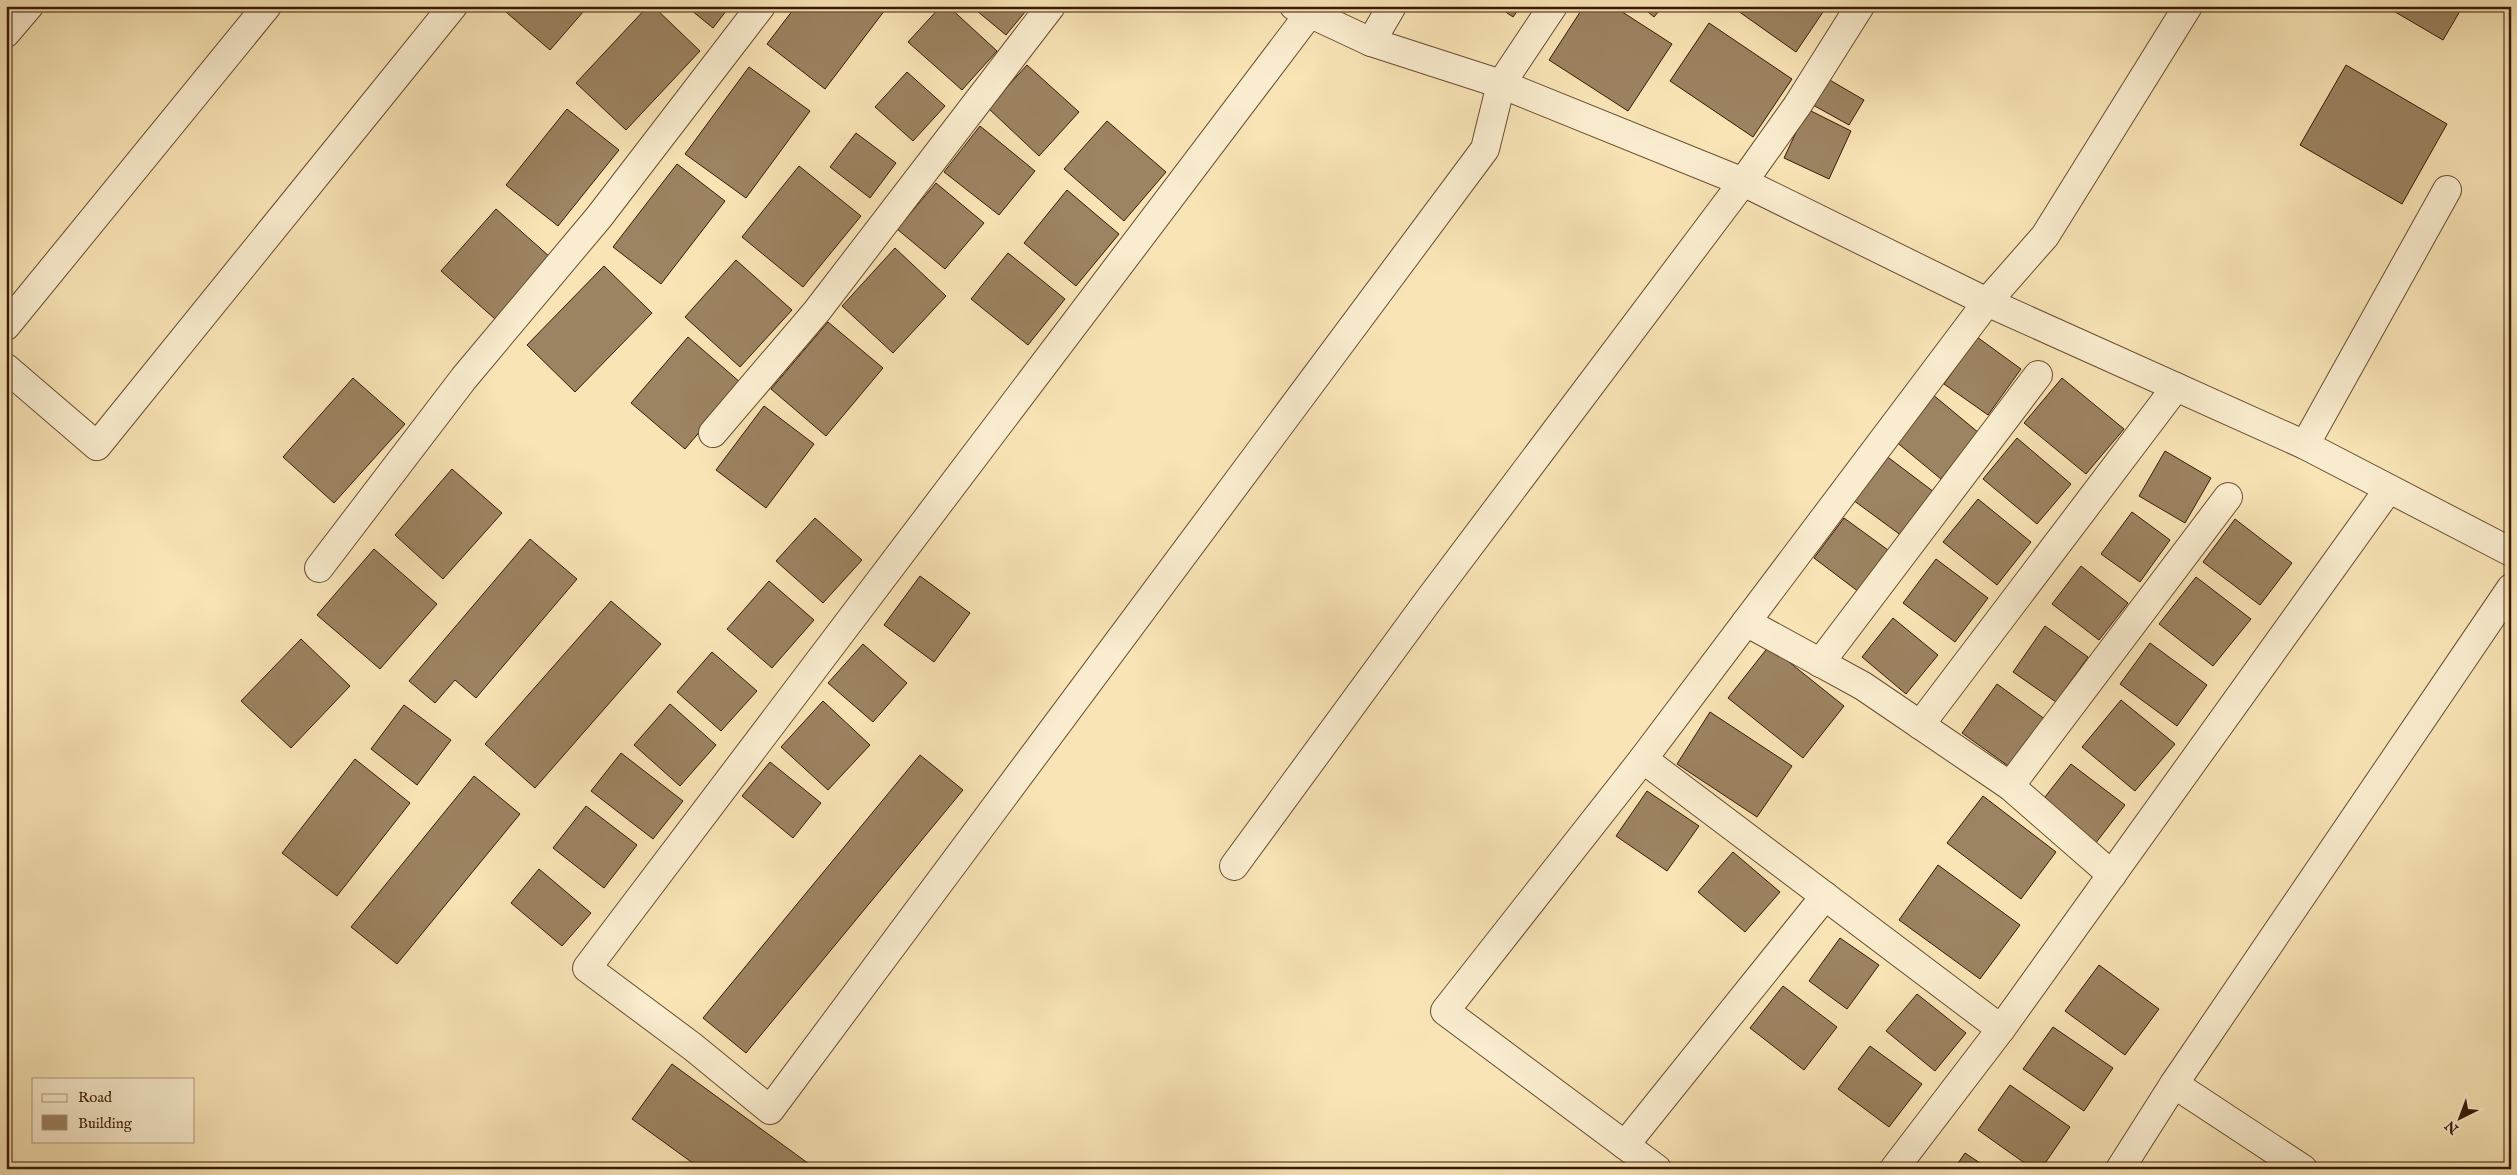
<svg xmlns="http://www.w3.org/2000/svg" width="2517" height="1175" font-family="'IM FELL English',serif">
<rect width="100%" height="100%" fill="#f8e4b5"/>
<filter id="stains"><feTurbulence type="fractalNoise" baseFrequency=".004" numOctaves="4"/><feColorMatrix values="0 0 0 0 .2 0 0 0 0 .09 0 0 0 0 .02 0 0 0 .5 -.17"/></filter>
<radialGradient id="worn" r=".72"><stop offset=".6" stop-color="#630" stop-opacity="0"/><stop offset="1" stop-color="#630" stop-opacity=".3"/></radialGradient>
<g fill="#9c8361" stroke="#391a05">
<polygon points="499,6 576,6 583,12 550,50"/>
<polygon points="648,6 653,6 700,51 626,130 576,83"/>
<polygon points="686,6 730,6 713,28"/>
<polygon points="796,6 888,6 825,89 767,44"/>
<polygon points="941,6 948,6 997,51 962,90 908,42"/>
<polygon points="971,6 1030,6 1006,35"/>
<polygon points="1497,6 1521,6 1513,17"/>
<polygon points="1584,6 1613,6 1672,44 1628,111 1549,60"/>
<polygon points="1641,6 1663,6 1654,17"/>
<polygon points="1731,6 1827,6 1796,52"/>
<polygon points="2385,6 2463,6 2443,40"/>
<polygon points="1709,23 1792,79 1753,137 1670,81"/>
<polygon points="1027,65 1079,112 1039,156 988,108"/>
<polygon points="2346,65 2447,124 2402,204 2300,145"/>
<polygon points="749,67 810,111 746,198 685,154"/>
<polygon points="907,72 945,106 913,141 875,107"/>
<polygon points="1828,79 1864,100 1849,125 1813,105"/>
<polygon points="567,109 619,150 558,226 506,185"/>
<polygon points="1807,109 1851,131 1829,179 1784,158"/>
<polygon points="1107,121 1166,172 1124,221 1064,169"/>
<polygon points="980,126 1035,171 999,215 944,172"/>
<polygon points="856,133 896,163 870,198 830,167"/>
<polygon points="677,164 725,201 661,284 613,247"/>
<polygon points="799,166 861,216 803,287 742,237"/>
<polygon points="936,183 984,223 945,269 897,229"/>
<polygon points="1067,190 1119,234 1076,286 1024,243"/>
<polygon points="496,209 550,257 495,319 441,271"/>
<polygon points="895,248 946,296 893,353 842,306"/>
<polygon points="1008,253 1065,299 1028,345 971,299"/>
<polygon points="736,260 792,310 740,367 685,317"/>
<polygon points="604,266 652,313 575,392 527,345"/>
<polygon points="828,322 883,368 826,436 771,389"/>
<polygon points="688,337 741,383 685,449 631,403"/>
<polygon points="1977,337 2021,369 1988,415 1944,384"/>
<polygon points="353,378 405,424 334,503 283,457"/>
<polygon points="2062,378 2124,429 2086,474 2024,423"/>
<polygon points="1932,394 1979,433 1941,479 1894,440"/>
<polygon points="764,406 814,444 766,508 716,470"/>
<polygon points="2017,438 2071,484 2037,524 1983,479"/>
<polygon points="2165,451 2211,478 2185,523 2139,496"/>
<polygon points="1885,455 1934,492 1902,536 1853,500"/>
<polygon points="452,469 502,513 443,579 395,535"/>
<polygon points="1978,499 2031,542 1997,585 1943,542"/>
<polygon points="2132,512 2170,540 2140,582 2101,554"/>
<polygon points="815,518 862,560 823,603 776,561"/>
<polygon points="1844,518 1888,550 1859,592 1814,558"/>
<polygon points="2235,519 2292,563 2260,605 2203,562"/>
<polygon points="530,539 577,579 476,698 455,680 435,703 409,681"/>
<polygon points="374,549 437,604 380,669 317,615"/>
<polygon points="1936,559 1988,598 1955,642 1903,603"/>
<polygon points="2081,566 2128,603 2099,640 2052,604"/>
<polygon points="920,576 970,613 934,662 884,625"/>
<polygon points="2196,577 2251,619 2213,666 2159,624"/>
<polygon points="769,581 814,620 772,668 727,629"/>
<polygon points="611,601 661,644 535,788 485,744"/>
<polygon points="1893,618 1938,655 1906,694 1862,657"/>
<polygon points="2045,626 2088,657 2056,702 2013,672"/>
<polygon points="301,639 350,686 291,748 241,701"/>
<polygon points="2150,643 2207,685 2177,726 2120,684"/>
<polygon points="863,644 907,683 873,722 828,683"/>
<polygon points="1769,646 1844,706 1803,758 1728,698"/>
<polygon points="712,652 757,691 721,731 677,692"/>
<polygon points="1997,684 2046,720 2011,768 1962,733"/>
<polygon points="2121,700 2175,744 2135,791 2082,747"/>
<polygon points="823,701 870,745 828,790 781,747"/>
<polygon points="670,704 716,745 680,786 634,745"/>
<polygon points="404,705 451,740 417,785 371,749"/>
<polygon points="1710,712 1792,766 1757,817 1677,764"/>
<polygon points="621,753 683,801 653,839 591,791"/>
<polygon points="920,755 963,790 746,1053 703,1018"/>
<polygon points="355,759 410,803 337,896 282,853"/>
<polygon points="770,762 821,803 793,838 742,796"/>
<polygon points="2071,764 2125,805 2095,844 2041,802"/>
<polygon points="474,776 520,814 397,964 351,927"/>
<polygon points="1647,791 1699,826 1667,871 1616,836"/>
<polygon points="1983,796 2056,852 2021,899 1947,843"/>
<polygon points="586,806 637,845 604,888 553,848"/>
<polygon points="1733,852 1780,892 1745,932 1698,892"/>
<polygon points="1938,865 2020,925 1980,979 1899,920"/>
<polygon points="539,869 591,913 562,946 511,903"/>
<polygon points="1840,938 1879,965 1847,1009 1809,981"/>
<polygon points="2099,965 2159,1009 2125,1055 2065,1011"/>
<polygon points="1783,986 1837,1027 1804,1070 1750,1028"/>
<polygon points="1917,994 1966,1033 1935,1071 1886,1031"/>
<polygon points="2053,1027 2113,1068 2084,1111 2023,1069"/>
<polygon points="1870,1046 1922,1084 1889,1127 1838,1089"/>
<polygon points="672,1064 816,1169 701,1169 632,1119"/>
<polygon points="2010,1085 2070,1127 2041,1169 2033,1169 1978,1130"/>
<polygon points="1965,1153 1989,1169 1954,1169"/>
</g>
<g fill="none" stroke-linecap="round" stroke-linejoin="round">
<defs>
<g id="street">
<polyline points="1294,6 1371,42 1501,84 1743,182 1987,302 2305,445 2511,552"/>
<polyline points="1309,14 587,968 693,1047 770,1110 1485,149 1501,84 1553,6"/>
<polyline points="6,33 29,6"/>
<polyline points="1371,42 1392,6"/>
<polyline points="6,326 267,6"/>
<polyline points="6,368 97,446 453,6"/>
<polyline points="713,433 817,311 1051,6"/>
<polyline points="2305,445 2447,190"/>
<polyline points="319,568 464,378 599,217 761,6"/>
<polyline points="1746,622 1863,686 2010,786 2228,497"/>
<polyline points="1820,663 2038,375"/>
<polyline points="1920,725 2176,387"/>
<polyline points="1643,759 1445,1011 1657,1169"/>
<polyline points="2010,786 2112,875"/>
<polyline points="1234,866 1428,601 1743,182 1797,106 1860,6"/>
<polyline points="2001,1029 2388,490"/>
<polyline points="2174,1084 2303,1169"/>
<polyline points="1625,1145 1825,896"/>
<polyline points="1894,1169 2001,1029 1643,759 1987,302 2045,236 2188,6"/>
<polyline points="2120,1169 2174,1084 2511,588"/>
</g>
</defs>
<use href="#street" stroke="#694c31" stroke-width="30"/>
<use href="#street" stroke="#faedcf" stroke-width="28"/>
</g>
<rect width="2517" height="1175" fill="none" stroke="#f8e4b5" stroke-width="25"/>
<rect x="8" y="8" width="2502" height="1160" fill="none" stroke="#391a05" stroke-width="2.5"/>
<rect x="12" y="12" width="2492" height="1150" fill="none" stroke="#391a05"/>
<rect x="32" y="1078" width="162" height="65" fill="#faedcf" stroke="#ad997e"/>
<rect x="42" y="1094" width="25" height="8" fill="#faedcf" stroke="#ad997e"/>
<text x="78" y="1102" font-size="15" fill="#391a05">Road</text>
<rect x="42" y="1115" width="25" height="15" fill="#9c8361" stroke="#ad997e"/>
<text x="78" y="1128" font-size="15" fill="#391a05">Building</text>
<g transform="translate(2460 1118) rotate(222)" stroke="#faedcf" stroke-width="4" paint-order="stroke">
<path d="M0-4L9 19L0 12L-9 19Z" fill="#391a05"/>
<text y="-8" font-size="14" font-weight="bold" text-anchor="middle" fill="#391a05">N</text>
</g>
<rect width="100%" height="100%" filter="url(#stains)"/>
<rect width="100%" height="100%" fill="url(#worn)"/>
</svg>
